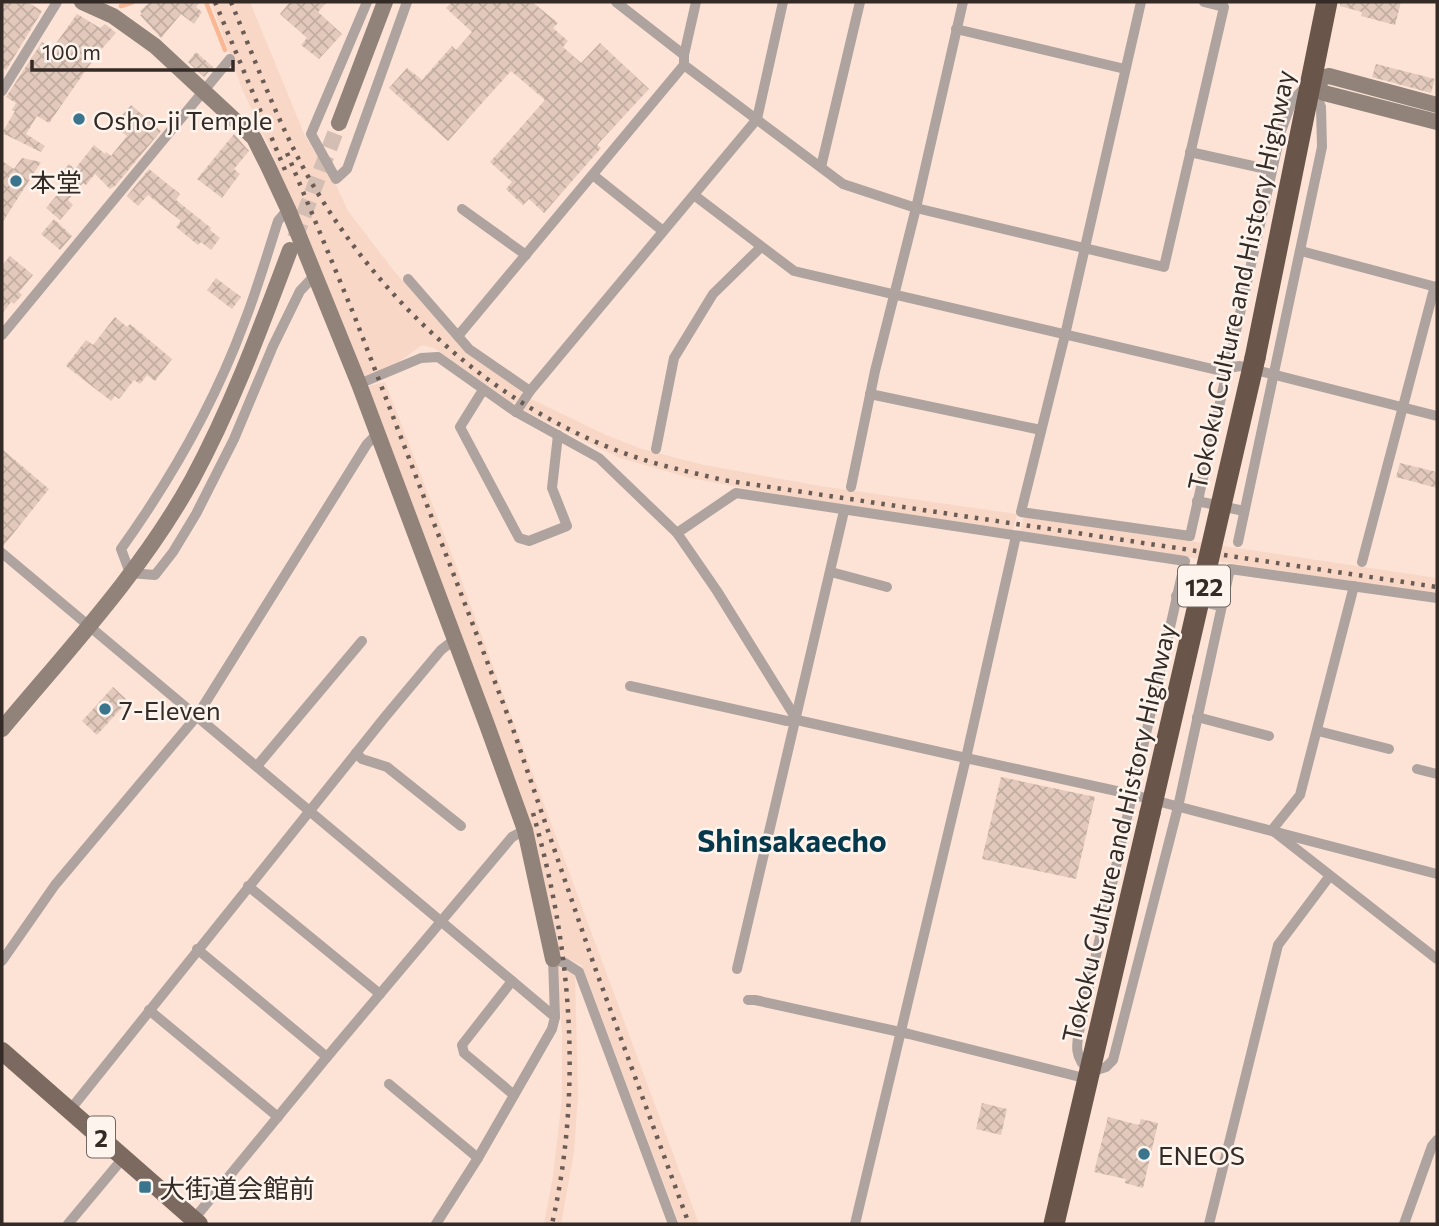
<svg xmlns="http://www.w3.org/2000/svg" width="1439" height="1226" font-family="Commissioner,'Noto Sans JP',sans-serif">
<defs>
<pattern id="building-cross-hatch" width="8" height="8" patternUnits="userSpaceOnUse" patternTransform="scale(1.75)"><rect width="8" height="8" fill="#e2c9bc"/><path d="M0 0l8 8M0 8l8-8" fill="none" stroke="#c2ada1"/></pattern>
</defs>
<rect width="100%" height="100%" fill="#fce3d6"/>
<g fill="#f8d7c6">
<polygon points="211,2 250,2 305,136 336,185 348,211 394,271 463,350 522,391 523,395 516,402 512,403 434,348 422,345 392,367 364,376 360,374 272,153 242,89"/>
<polygon points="385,382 452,555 699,1224 679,1224 584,970 581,965 561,955 558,950 548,901 366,392 369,386"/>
<polygon points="529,398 606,435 642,449 704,465 820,486 1017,514 1013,530 813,501 690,478 620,458 582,440 524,410"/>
<polygon points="1024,516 1437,578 1437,594 1020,532"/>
<polygon points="559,965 569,970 575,977 578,1095 574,1152 561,1224 544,1224 553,1176 562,1098 562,1033 557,969"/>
</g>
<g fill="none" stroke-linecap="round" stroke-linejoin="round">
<g stroke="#f9b794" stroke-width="4.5">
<polyline points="206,2 225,50"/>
<polyline points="121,6 133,2"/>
</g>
</g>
<g fill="url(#building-cross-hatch)">
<polygon points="2,2 27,2 42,11 6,70 2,68"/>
<polygon points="150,2 200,2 196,7 202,12 194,24 181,14 161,38 140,15 142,14 140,11"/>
<polygon points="290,2 327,2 318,12 342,34 319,59 301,45 307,38 280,14"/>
<polygon points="452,2 532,2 558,23 553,28 568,41 563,47 581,63 600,43 649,89 597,145 601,148 544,213 529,199 523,205 506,189 512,182 490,162 545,100 511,71 448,141 389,88 407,68 422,80 452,46 456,50 472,32 446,8"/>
<polygon points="1340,2 1401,2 1395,25 1361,16 1362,12 1340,6"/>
<polygon points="77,14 100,28 105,24 116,33 98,53 49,123 37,116 26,134 45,146 41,152 2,133 15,111 12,110 16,103 6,97 42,42 52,49"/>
<polygon points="196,52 213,67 204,77 188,62"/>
<polygon points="1376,64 1435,79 1431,93 1372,77"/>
<polygon points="131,105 161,131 115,186 110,189 95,174 86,185 83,183 68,200 73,205 60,220 46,208 67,183 59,176 69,164 75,169 94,145 105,154 106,152 111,156 127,136 114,125"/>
<polygon points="234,134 249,151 234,169 240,174 222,198 197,179"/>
<polygon points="22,158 41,162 2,223 2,161 14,169"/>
<polygon points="149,169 180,194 176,200 211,228 210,230 220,238 211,250 201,242 198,245 176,227 181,221 148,195 138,206 127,196"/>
<polygon points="54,219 72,236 60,250 41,234"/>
<polygon points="10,256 33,275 19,292 22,295 14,304 11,302 2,314 2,266"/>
<polygon points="216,278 241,297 232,309 207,290"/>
<polygon points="115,317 127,327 130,324 172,359 155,381 147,375 140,384 134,380 119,399 115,396 111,401 66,366 86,340 93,345"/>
<polygon points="2,449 49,489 4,545 2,545"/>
<polygon points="1400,463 1437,472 1437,488 1396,477"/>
<polygon points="113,687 128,701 97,735 82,721"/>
<polygon points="1001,777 1095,797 1076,879 982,859"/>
<polygon points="982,1103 1007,1109 1001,1135 976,1129"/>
<polygon points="1108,1117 1139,1125 1141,1119 1158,1123 1143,1188 1125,1183 1126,1179 1094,1172"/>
</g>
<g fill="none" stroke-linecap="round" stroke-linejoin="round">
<polyline stroke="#d4beb3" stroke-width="16" stroke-dasharray="16 8" stroke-linecap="butt" points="295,238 339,123"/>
<g stroke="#aea39e" stroke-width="10">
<polyline points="367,2 311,134 336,179 347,169 407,2"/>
<polyline points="616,2 684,55"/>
<polyline points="696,2 684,55 684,65 843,184 916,208 1164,267 1224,7 1204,2"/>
<polyline points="1141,2 1065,335 1021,512 1190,536 1281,131 1292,101 1311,81 1321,107 1322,147 1238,542"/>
<polyline points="956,29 1125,69"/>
<polyline points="2,91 57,2"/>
<polyline points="1190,152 1271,170"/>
<polyline points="821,167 860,2"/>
<polyline points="593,175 663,231"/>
<polyline points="694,195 794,271 1217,370 1240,366 1437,416"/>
<path d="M 288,209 L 278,221 C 267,255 257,290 244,323 C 214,404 171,479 121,549 L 130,573 L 155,575 L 173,552 L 196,514 L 234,439 L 273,346 L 300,291 L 315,275"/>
<polyline points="462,209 526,255"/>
<polyline points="1301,251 1436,287"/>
<polyline points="408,279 469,349 530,391"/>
<polyline points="2,335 230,59"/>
<polyline points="458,336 684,65"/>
<polyline points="359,384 421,358 438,357 516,412 599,458 677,533 717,591 797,720 966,758 1016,536"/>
<polyline points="483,390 460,427 519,538 529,541 567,526 552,488 558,435"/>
<polyline points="870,394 1041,430"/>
<polyline points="516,412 530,391 757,119 783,2"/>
<polyline points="656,449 674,358 713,294 761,247"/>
<polyline points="851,487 875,371 916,208 963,2"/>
<polyline points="1197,501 1244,511"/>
<path d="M 677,533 L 736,493 L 1185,561 L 1082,1017 C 1078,1039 1070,1056 1091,1072 L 1106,1067 L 1113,1060 L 1178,807 L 1230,569 L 1437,598"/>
<polyline points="2,553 555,1017 552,1029 478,1158 436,1224"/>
<polyline points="1362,562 1434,289 1437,286"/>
<polyline points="831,572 887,587"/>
<polyline points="1354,586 1300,795 1272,830 1437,959"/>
<polyline points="1176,596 1221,606"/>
<polyline points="630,686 787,721 797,720"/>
<polyline points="1197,717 1269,736"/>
<polyline points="1318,731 1389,749"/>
<polyline points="356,753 362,759 387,767 461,826"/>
<polyline points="257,766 362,641"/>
<polyline points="1417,769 1437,774"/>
<polyline points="248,886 380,994"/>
<polyline points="197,949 327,1057"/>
<polyline points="2,961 55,885 197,716 367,444 376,435"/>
<polyline points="737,969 844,511"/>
<polyline points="512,981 462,1045 464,1053 514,1095"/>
<polyline points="748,1000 755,1000 909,1034 1088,1079"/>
<polyline points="149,1010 278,1117"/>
<polyline points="555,1017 553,959 565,963 579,972 673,1224"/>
<polyline points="389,1084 478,1158"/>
<polyline points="70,1110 385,717 441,650 454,640"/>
<polyline points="194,1219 327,1057 512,837 525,830"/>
<polyline points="68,1224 124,1157"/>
<polyline points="855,1224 966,758 1130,794 1437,874"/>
<polyline points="1209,1224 1278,945 1329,877"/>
<polyline points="1404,1224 1432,1146 1437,1140"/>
</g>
<g stroke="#91827a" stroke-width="16">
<polyline points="82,2 113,16 155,46 254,138 268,166 288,209 359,384 487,725 525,830 553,959"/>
<polyline points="1311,81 1324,93 1437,122"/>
<polyline points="1311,81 1329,76 1437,105"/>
<polyline points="339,123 385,2"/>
<path d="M 2,729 C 68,650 142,571 192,480 C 232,406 261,327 290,250"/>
</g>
<polyline stroke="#7c6a60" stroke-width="18" points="2,1051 199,1224"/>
<g stroke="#6a554a" stroke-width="21">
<polyline points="1255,358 1327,2"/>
<polyline points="1054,1224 1150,813"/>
</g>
<g stroke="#6a5c54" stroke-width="4.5" stroke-dasharray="3.5 7" stroke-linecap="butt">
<polyline points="215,2 285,170"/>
<path d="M 231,2 C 257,65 283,137 319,195 C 393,316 513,421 651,462 C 675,469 699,474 723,480 L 1437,587"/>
<polyline points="287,153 354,315 513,729 594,965 689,1224"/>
<path d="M 533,813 C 571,946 583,1088 552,1224"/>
</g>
<polyline stroke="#6a554a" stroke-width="21" points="1150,813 1255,358"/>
</g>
<g fill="#3a748d" stroke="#fef4ee" stroke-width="2.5">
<circle cx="79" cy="119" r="7"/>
<circle cx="16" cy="181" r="7"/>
<circle cx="105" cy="709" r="7"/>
<circle cx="1144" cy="1154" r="7"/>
<rect x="138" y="1180" width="14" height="14" rx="3.5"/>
</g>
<g text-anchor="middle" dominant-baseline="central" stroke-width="5" stroke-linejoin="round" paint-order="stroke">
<g fill="#fef4ee" stroke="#716762" stroke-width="2">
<rect x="1178" y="565.5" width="52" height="41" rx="5"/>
<rect x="87" y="1116.5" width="28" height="41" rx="5"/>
</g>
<g font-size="24" font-weight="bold" fill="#352b26">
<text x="1204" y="586">122</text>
<text x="101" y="1137">2</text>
</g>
<g font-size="26" fill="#352b26" stroke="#fef4ee" text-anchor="start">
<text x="93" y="119">Osho-ji Temple</text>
<text x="30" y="181">本堂</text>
<text x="119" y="709">7-Eleven</text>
<text x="1158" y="1154">ENEOS</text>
<text x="159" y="1187">大街道会館前</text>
</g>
<g font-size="26" fill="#352b26" stroke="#fef4ee">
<text transform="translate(1240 280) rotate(-78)">Tokoku Culture and History Highway</text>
<text transform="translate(1118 833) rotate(-77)">Tokoku Culture and History Highway</text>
</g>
<g font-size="30" font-weight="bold" fill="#05384b" stroke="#fef4ee">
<text x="792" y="839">Shinsakaecho</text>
</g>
</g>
<rect width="1439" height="1226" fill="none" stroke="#352b26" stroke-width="7"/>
<path d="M32 60v10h201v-10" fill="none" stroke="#352b26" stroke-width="3.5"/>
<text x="42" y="60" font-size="21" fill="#352b26" stroke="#fef4ee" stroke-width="5" paint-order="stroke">100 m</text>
</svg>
